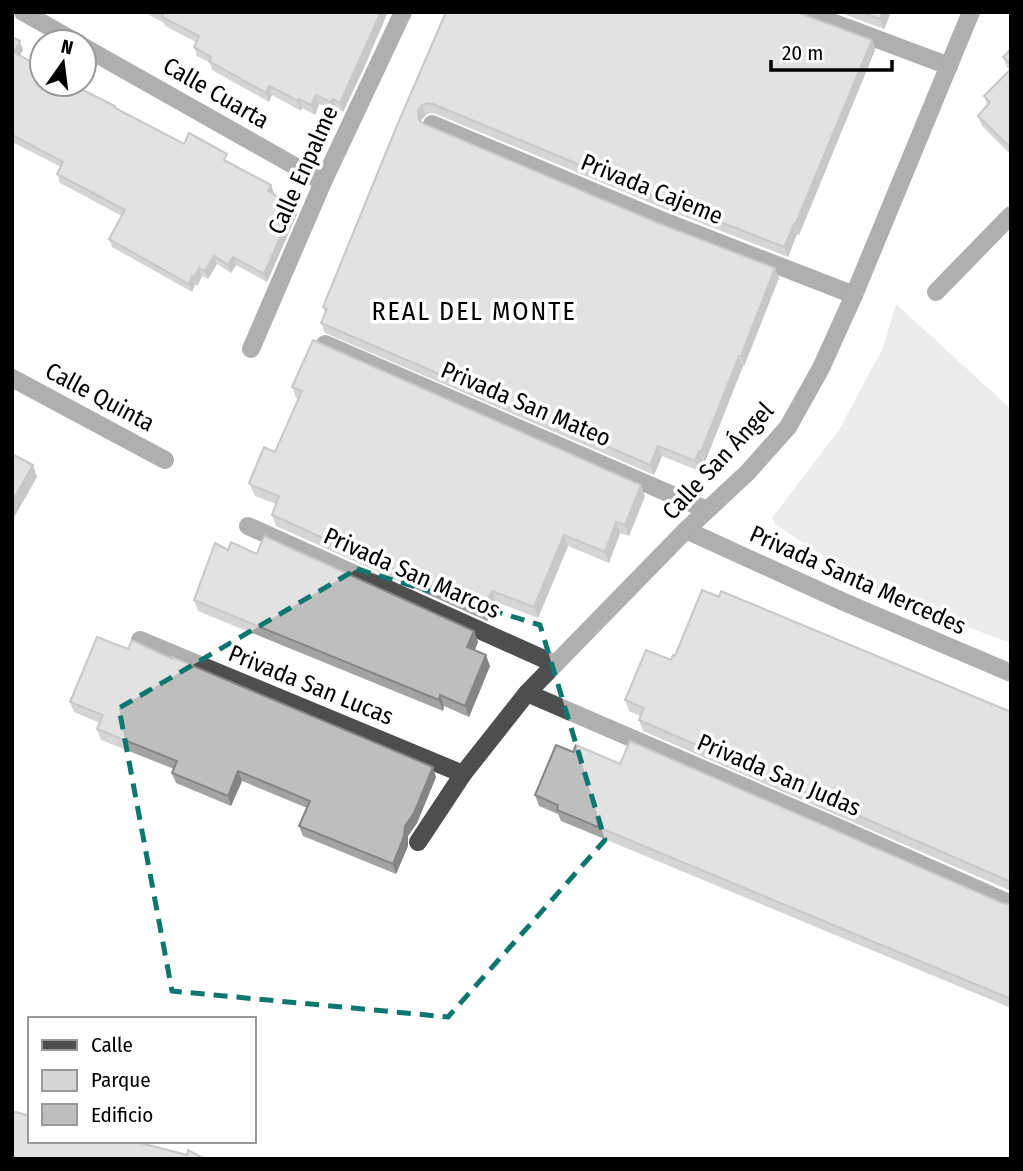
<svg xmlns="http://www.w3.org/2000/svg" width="1023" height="1171" font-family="'Fira Sans Condensed',sans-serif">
<rect width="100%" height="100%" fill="#fff"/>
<polygon fill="#d5d5d5" points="896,304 1011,409 1011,643 900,603 860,580 776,525 772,518 839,430 883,348"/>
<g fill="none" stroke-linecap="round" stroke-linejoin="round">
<g stroke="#4e4e4e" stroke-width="18">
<polyline points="23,12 76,42"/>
<polyline points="805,12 949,66"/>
<polyline points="84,47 323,182"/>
<polyline points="432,124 666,222 854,295"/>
<polyline points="936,292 1011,215"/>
<polyline points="325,344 707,510"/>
<polyline points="251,349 323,182 403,12"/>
<polyline points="12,378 165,460"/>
<polyline points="248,526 555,664"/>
<polyline points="686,530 844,602 1011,673"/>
<polyline points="140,640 463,774"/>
<polyline points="527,693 842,829 1011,904"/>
<polyline points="418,842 463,774 527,693 686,530 748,472 788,427 821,368 854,295 971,12"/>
</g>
</g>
<g fill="#a3a3a3">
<polygon points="144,12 388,12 363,70 343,112 336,108 334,111 319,104 315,115 302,108 301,111 272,95 269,102 212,70 210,63 197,56 194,47 196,42 165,26 164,23"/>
<polygon points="446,12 872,40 875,50 799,235 797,234 788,257 670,211 436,114 431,113 426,115 421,120 422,123 424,124 779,278 744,366 743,366 705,462 703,461 699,471 662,456 654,475 325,333 321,323 325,313 323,307"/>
<polygon points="838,12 891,12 884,29"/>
<polygon points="12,37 23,50 20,55 42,84 115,106 116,108 184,144 230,163 274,193 297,214 267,282 236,265 231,273 217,264 208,279 202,276 197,286 195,284 192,292 112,247 109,239 122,216 60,183 57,174 61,167 12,142"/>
<polygon points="1011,49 1011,155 982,126 978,116 987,105 984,96 1010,70 1007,67 1003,57"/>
<polygon points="292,387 645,496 629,536 620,533 609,563 568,546 538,618 496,602 487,621 276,526 272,515 276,504 255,496 249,483 275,452 298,399 296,398"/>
<polygon points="228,550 257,554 474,631 478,642 475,650 490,666 469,717 444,706 443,711 198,611 194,600"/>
<polygon points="671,660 1011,712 1011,891 643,731 639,720 640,716 629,711 625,700"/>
<polygon points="70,702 436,777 417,823 408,836 408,846 396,874 303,836 299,826 307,808 242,781 231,806 176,783 172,773 174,769 101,740 97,729 100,723 74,712"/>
<polygon points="573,752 620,764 1002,903 1008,904 1011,903 1011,1008 561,821 558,814 539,806 535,795"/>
</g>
<g fill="#858585">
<polygon points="381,12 388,12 363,70 343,112 340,103"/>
<polygon points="883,12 891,12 884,29 880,19"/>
<polygon points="872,40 875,50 799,235 795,225"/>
<polygon points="20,41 23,50 17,60 14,52"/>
<polygon points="269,86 272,95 269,102 266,93"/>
<polygon points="316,95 319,104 315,115 311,105"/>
<polygon points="299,99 302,108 301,111 298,101"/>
<polygon points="333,99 336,108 334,111 331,102"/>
<polygon points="422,105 426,115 421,120 423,130 419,120 418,110"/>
<polygon points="271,185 274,193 271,199 268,191"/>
<polygon points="294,206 297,214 267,282 264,274"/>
<polygon points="794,224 797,234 788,257 784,247"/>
<polygon points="214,256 217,264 208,279 205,271"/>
<polygon points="233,257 236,265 231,273 228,265"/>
<polygon points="199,268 202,276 197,286 194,278"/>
<polygon points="775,268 779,278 744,366 741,356"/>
<polygon points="192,276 195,284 192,292 189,284"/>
<polygon points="739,356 743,366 705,462 701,452"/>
<polygon points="658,446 662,456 654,475 650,465"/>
<polygon points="699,451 703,461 699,471 695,461"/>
<polygon points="33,465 37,477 12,521 12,502"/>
<polygon points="641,485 645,496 629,536 625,525"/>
<polygon points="616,522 620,533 609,563 605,552"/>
<polygon points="564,535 568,546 538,618 534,607"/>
<polygon points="492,591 496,602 487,621 483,610"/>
<polygon points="474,631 478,642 471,658 467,647"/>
<polygon points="486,655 490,666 469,717 465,706"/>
<polygon points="440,695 444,706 443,711 439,700"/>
<polygon points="433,767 436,777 417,823 408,836 408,846 396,874 393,864 405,826"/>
<polygon points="238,771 242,781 231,806 228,796"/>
</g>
<g fill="#bebebe" stroke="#858585" stroke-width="2">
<polygon points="158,12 381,12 340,103 333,99 331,102 316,95 311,105 299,99 298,101 269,86 266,93 209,61 211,57 194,47 199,36 162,17 163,15"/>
<polygon points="446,12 797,12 872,40 795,225 794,224 784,247 667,201 433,104 428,103 422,105 418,110 419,120 424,124 658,223 775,268 741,356 739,356 701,452 699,451 695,461 658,446 650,465 321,323 327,309 323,307 396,128"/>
<polygon points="861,12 883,12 880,19"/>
<polygon points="12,37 20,41 14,52 42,68 42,84 71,84 115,106 115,108 184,144 189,133 227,154 224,160 271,185 268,191 294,206 264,274 233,257 228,265 214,256 205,271 199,268 194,278 192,276 189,284 109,239 125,210 57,174 63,162 12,135"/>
<polygon points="1011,49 1011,64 1003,57"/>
<polygon points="1011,69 1011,148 978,116 990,102 984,96"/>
<polygon points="313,340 641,485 625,525 616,522 605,552 564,535 534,607 492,591 483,610 272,515 279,496 251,485 251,484 249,483 264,447 275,452 302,391 292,387"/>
<polygon points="12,454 33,465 12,502"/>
<polygon points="264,536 474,631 467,647 486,655 465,706 440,695 439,700 194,600 215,543 228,550 231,542 257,554"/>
<polygon points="702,590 719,597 721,591 1011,712 1011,882 639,720 644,708 625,700 646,650 671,660 673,655 675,656"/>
<polygon points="97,637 128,649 132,640 172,659 172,657 433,767 414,813 405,826 404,836 393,864 299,826 310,801 238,771 228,796 172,773 177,761 97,729 103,715 70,702"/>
<polygon points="630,741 1002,903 1008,904 1011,903 1011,999 557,810 558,805 535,795 556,745 573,752 576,745 620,764"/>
<polygon points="12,1111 30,1116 30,1141 133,1141 187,1155 188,1150 205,1159 12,1159"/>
</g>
<path d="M0 0H1023V1171H0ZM 357,569 L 540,625 L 605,840 L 448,1017 L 172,991 L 119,708 Z" fill="#fff" fill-opacity=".55" fill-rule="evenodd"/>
<path fill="none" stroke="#0f766e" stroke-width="5" stroke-dasharray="14 9" stroke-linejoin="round" d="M 357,569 L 540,625 L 605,840 L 448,1017 L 172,991 L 119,708 Z"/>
<g text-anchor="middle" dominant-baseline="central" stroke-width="7" stroke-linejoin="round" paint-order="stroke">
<g font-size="24" fill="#000" stroke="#fff">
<text transform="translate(216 93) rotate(30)">Calle Cuarta</text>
<text transform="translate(303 170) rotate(-66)">Calle Enpalme</text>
<text transform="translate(652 189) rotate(22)">Privada Cajeme</text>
<text transform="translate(100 397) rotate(28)">Calle Quinta</text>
<text transform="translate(526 404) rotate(23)">Privada San Mateo</text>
<text transform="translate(718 461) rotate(-47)">Calle San Ángel</text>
<text transform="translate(412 573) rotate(24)">Privada San Marcos</text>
<text transform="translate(858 580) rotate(24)">Privada Santa Mercedes</text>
<text transform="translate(311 685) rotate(22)">Privada San Lucas</text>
<text transform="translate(779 775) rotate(23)">Privada San Judas</text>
</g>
<g font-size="26" letter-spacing="2" fill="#000" stroke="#fff">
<text x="474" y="311">REAL DEL MONTE</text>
</g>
</g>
<rect width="1023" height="1171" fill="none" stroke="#000000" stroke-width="28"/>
<rect x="28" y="1017" width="228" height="126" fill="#ffffff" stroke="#999999" stroke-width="2"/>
<rect x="42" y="1040" width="35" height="10" fill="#4e4e4e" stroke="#999999" stroke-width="2"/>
<text x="91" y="1052" font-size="21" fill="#000000">Calle</text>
<rect x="42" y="1070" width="35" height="21" fill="#d5d5d5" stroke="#999999" stroke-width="2"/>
<text x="91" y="1087" font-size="21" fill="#000000">Parque</text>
<rect x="42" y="1104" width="35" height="21" fill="#bebebe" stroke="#999999" stroke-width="2"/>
<text x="91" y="1122" font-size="21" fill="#000000">Edificio</text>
<g transform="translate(63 63) rotate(14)"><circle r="33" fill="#ffffff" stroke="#999999" stroke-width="2"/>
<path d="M0-5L12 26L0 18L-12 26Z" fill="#000000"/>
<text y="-10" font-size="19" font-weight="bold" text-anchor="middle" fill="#000000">N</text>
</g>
<path d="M771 60v10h121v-10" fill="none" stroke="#000000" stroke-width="3.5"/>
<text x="782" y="60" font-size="21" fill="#000000" stroke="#ffffff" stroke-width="5" paint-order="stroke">20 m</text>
</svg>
